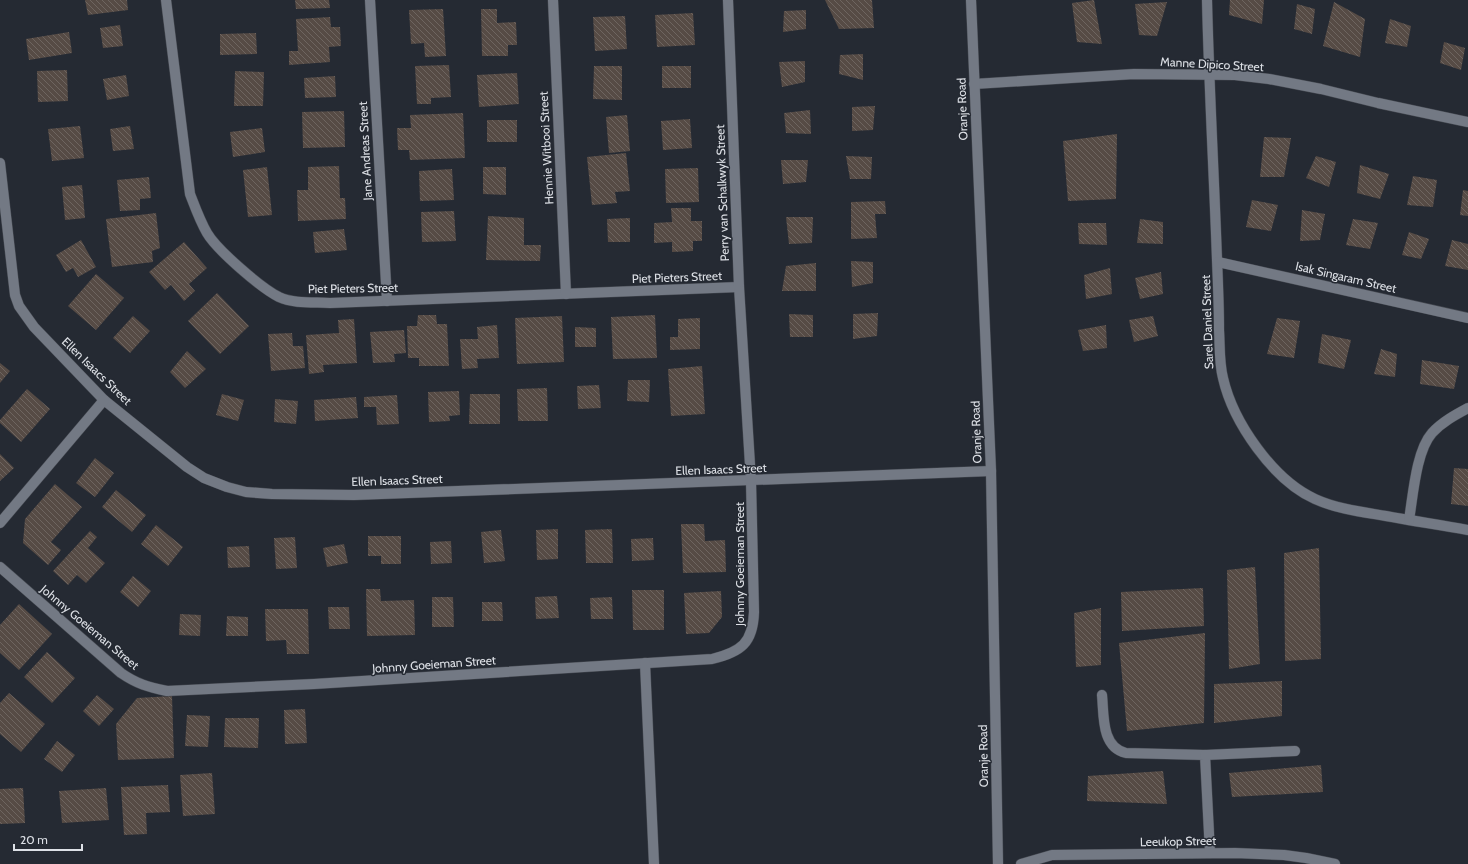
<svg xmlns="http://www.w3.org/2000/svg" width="1468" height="864" font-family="Cabin,sans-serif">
<defs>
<pattern id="building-back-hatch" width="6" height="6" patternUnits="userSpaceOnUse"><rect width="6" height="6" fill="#564b45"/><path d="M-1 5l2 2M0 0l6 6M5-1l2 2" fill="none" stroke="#6e6560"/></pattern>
</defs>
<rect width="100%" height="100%" fill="#252a33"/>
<g fill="url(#building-back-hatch)">
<polygon points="85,0 127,0 128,10 88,15"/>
<polygon points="295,0 329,0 330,8 296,9"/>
<polygon points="825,0 872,0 874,28 839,29"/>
<polygon points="1094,0 1102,44 1077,42 1072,3"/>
<polygon points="1230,0 1264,0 1262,24 1229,15"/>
<polygon points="1167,2 1157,36 1139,35 1135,4"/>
<polygon points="1334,2 1365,19 1360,57 1323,46"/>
<polygon points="1297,4 1315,9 1312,34 1294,29"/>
<polygon points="443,9 446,56 425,57 424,43 411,44 409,10"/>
<polygon points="481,9 497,9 497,23 516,22 517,45 508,45 508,56 482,56"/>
<polygon points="806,10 806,29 783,32 784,11"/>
<polygon points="693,13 695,45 657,47 655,15"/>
<polygon points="625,16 627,49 595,51 593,17"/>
<polygon points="330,17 331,27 340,27 341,46 329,47 330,62 289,65 289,51 298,51 296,19"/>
<polygon points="1390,19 1411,26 1407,47 1385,43"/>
<polygon points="120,25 123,46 103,48 100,28"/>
<polygon points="69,32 72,53 29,60 26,39"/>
<polygon points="256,33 257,54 220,55 220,34"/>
<polygon points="1444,42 1465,48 1461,70 1440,63"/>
<polygon points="863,54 863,80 839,74 840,55"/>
<polygon points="805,61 805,82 782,87 779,62"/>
<polygon points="449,65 451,97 431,98 431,104 417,104 415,66"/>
<polygon points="594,66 622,66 622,100 593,99"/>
<rect x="662" y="66" width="29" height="22"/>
<polygon points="67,70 68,101 38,102 37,71"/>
<polygon points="235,71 264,72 263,106 234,106"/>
<polygon points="517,73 519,104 479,107 477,75"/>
<polygon points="126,75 129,96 107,100 103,79"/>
<polygon points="335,76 336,97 305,98 304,78"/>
<polygon points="875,106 873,130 852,131 852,107"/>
<polygon points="810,110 811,134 786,133 784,113"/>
<polygon points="344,111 345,147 303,148 302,112"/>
<polygon points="463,113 465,158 410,160 409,150 398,150 397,128 411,128 410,115"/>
<polygon points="627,115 630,151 609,153 606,117"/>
<polygon points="690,119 692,148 663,150 661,121"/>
<rect x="487" y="120" width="30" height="22"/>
<polygon points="80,126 84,158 52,161 48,129"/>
<polygon points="130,126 134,149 113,151 110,129"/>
<polygon points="262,128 265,152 233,157 230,132"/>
<polygon points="1117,134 1116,199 1068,201 1063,141"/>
<polygon points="1264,137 1291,138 1284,177 1260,177"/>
<polygon points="626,153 630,191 615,192 617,203 592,205 587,157"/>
<polygon points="846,156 872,157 871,179 850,179"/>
<polygon points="1316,156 1336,162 1329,187 1306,178"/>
<polygon points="781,160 808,160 806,182 783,184"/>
<polygon points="1360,165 1389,174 1380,199 1357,193"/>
<polygon points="339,166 340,198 345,198 346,219 298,221 297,190 308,190 308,167"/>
<polygon points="267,167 272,215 248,217 243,170"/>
<polygon points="483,167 506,167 506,195 483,194"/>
<polygon points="698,168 699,202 666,203 665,169"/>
<polygon points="452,169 454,200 420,201 419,171"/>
<polygon points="1413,176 1437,180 1433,207 1407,205"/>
<polygon points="149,177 151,198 140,199 140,210 120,211 117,180"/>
<polygon points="82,185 85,218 65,220 62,187"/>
<polygon points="1463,190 1468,191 1468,216 1460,215"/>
<polygon points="1252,200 1278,205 1271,231 1246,227"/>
<polygon points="885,201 886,214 875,214 877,238 851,239 851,202"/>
<polygon points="671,208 691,208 691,221 702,221 702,241 693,241 693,251 672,252 672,242 654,243 654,223 672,222"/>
<polygon points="1302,210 1325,214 1320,240 1300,241"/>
<polygon points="454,211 456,241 422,242 421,212"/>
<polygon points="156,213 160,248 152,251 153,262 112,267 106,219"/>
<polygon points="488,216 524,218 524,245 541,245 540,261 486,260"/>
<polygon points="786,217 813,217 812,243 789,244"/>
<polygon points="630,218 630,242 608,242 607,219"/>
<polygon points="1140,219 1163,222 1163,244 1137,243"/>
<polygon points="1353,219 1378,223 1370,249 1346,245"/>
<polygon points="1078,223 1106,223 1107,245 1079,244"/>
<polygon points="344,229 347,250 315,253 313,232"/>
<polygon points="1409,232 1429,239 1421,259 1402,255"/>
<polygon points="81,240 96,267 78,277 73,268 66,272 56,255"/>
<polygon points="1452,240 1468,244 1468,270 1445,266"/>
<polygon points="184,242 207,268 189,284 195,291 184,301 171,285 165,290 149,272"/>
<polygon points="851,261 873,262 873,283 852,287"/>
<polygon points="816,263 816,291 782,291 786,266"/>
<polygon points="1110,268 1112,294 1086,299 1084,275"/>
<polygon points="1161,272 1163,294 1140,299 1135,278"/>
<polygon points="96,274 124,298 96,330 68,306"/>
<polygon points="217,293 249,326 220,354 188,321"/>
<polygon points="878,313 877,336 853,339 853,314"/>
<polygon points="789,314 813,315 813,337 790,337"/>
<polygon points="418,315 436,315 437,324 447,324 449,366 419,366 419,358 408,358 407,326 417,326"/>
<polygon points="655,315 657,358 613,359 611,317"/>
<polygon points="133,316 150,331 130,353 113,338"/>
<polygon points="562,316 564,362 517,364 515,318"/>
<polygon points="1153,316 1158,336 1134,342 1129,320"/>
<polygon points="700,318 700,349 670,350 670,337 678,337 678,319"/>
<polygon points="1277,318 1300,321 1294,358 1267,354"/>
<polygon points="354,319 357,363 323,365 324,372 309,374 306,335 339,333 338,320"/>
<polygon points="497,325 499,358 477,359 478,368 462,369 460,339 478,339 477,327"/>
<polygon points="1106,325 1107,348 1083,351 1078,330"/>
<polygon points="575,327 596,328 596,347 575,347"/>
<polygon points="404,330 406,353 394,354 395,362 373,363 370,332"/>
<polygon points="292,333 293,346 303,346 305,368 271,371 268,334"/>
<polygon points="1322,334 1351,340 1344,369 1318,363"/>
<polygon points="1381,349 1397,354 1395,377 1374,374"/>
<polygon points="187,351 206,369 185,388 170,372"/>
<polygon points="1422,360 1459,366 1454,389 1420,384"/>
<polygon points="0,363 10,371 0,383"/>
<polygon points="702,366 705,414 671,416 668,369"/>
<polygon points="628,380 650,380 649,402 627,401"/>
<polygon points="599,385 601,408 578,409 577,386"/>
<polygon points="547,388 548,421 518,421 517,389"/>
<polygon points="27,389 50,409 21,442 0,423 0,420"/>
<polygon points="459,391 460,415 449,416 450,421 429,422 428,392"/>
<polygon points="222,394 244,400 238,421 216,415"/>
<polygon points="470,394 500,394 500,424 469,424"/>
<polygon points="397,395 399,424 377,425 376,407 364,407 364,397"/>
<polygon points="356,397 358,418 315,421 314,400"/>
<polygon points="275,399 298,401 296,424 274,422"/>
<polygon points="0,454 14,468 0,481"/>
<polygon points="95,458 114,473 95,497 76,483"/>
<polygon points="1454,468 1468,469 1468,506 1451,504"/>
<polygon points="55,484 82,507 51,542 61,550 48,565 23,543 25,519"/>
<polygon points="116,490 146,515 132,532 102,507"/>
<polygon points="681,524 704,524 705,541 725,540 726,572 683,573"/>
<polygon points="156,525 183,547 168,566 141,544"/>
<polygon points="558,529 558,559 537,560 536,530"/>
<polygon points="612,529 613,563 586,563 585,530"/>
<polygon points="501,530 505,561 484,563 481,532"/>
<polygon points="90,531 97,537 88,548 105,563 86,583 77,575 68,585 53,571"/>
<polygon points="368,536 401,536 401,564 381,564 381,556 368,556"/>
<polygon points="295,537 297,568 276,569 274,538"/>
<polygon points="653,538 654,560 632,561 631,539"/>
<polygon points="451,541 452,563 431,564 430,542"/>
<polygon points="344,544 348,563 327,567 323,548"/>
<polygon points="249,546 250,567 228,568 227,547"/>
<polygon points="1319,548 1321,659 1285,661 1284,553"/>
<polygon points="1255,567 1260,664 1229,669 1227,570"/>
<polygon points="133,576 151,591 138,607 120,592"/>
<polygon points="1203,588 1204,626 1122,631 1121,592"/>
<polygon points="366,589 380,589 381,601 414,600 415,635 367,636"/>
<polygon points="632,590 664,590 664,630 633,630"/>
<polygon points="721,591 722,617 709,633 686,634 684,593"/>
<polygon points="557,596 559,618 536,619 535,597"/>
<polygon points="432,597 453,597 454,627 432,627"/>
<polygon points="612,597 613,619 591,619 590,598"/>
<polygon points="482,602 502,602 503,621 482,621"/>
<polygon points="19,604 52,634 19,670 0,653 0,625"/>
<polygon points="328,607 349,607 350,629 329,629"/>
<polygon points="1101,608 1101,665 1076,667 1074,613"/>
<polygon points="265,609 308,609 309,654 287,654 286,640 266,641"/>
<polygon points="180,614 201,615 200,636 179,635"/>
<polygon points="227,616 248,617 248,636 226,636"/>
<polygon points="1205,633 1204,723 1127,731 1119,643"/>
<polygon points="47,652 75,678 52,703 24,677"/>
<polygon points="1282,681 1282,716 1214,723 1214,684"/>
<polygon points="9,693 45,724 21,752 0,734 0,703"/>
<polygon points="97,695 114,709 99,726 83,711"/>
<polygon points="172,696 174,758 118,760 116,724 137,698"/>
<polygon points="305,709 307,743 285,744 284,710"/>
<polygon points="187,715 210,716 208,747 185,746"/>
<polygon points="225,718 259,718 258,748 224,747"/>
<polygon points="57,741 75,755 62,772 44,759"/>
<polygon points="1321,765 1323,792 1232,797 1229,773"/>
<polygon points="1163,771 1167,804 1087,801 1088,776"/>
<polygon points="212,773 215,814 183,816 180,775"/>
<polygon points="168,785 170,812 146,813 147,834 124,835 121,787"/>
<polygon points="23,788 25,823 0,824 0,789"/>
<polygon points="106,788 109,820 62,823 59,791"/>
</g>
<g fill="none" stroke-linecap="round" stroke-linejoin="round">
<defs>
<g id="service">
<path d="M 1102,695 C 1104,715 1101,747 1126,753 L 1205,755 L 1210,853"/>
<polyline points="1205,755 1295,751"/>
</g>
<g id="minor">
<path d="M 166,0 L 190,194 C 195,207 200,221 207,233 C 217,250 261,288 279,297 C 294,304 314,302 330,303 L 739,287"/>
<polyline points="370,0 387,301"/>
<polyline points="553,0 566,294"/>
<path d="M 1207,0 C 1209,87 1214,173 1217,260 C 1218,283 1219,306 1219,330 C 1220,345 1219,363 1223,378 C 1233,422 1273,480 1315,499 C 1337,509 1362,512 1386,516 C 1413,521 1441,525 1468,530"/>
<polyline points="974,84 1134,74 1235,75 1269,79 1321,89 1378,103 1468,122"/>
<polyline points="0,163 15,295 19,306 34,327 104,400 187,467 204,478 227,487 246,492 272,494 354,495 991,471"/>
<polyline points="1218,262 1468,318"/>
<path d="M 1409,520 C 1413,496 1416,451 1432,433 C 1442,422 1455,415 1468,408"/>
<polyline points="0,523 104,400"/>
<path d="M 0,567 L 121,673 C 137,684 148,687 167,691 L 314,684 L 712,659 C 741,652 753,643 754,612 L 751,481 L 739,287 L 728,0"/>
<polyline points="645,663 654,864"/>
</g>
<g id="tertiary">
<polyline points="971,0 991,471 998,864"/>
<polyline points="1021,864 1052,855 1235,853 1284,855 1306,858 1335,864"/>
</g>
</defs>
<use href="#service" stroke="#444850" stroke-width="11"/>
<use href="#minor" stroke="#444850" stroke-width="11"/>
<use href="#tertiary" stroke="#444850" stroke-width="11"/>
<use href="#service" stroke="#737984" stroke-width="10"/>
<use href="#minor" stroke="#737984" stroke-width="10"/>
<use href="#tertiary" stroke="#737984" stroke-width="10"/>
</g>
<g text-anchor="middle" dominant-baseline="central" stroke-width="3" stroke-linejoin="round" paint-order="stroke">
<g font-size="12" fill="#dde0e6" stroke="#252a33">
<text transform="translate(1212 64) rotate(3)">Manne Dipico Street</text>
<text transform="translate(962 109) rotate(-92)">Oranje Road</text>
<text transform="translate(546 148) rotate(-93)">Hennie Witbooi Street</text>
<text transform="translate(365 151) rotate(-93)">Jane Andreas Street</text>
<text transform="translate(722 193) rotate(-92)">Perry van Schalkwyk Street</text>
<text transform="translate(677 277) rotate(-2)">Piet Pieters Street</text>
<text transform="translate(1346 277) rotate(13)">Isak Singaram Street</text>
<text transform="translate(353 288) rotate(-1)">Piet Pieters Street</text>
<text transform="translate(1207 322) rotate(-92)">Sarel Daniel Street</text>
<text transform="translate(97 371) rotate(44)">Ellen Isaacs Street</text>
<text transform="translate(976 432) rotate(-92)">Oranje Road</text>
<text transform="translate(721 469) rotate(-2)">Ellen Isaacs Street</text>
<text transform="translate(397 480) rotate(-2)">Ellen Isaacs Street</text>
<text transform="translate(739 564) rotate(-90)">Johnny Goeieman Street</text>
<text transform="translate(90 627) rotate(40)">Johnny Goeieman Street</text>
<text transform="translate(434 664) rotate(-4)">Johnny Goeieman Street</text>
<text transform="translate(983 756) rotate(-91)">Oranje Road</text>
<text transform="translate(1178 841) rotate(-1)">Leeukop Street</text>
</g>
</g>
<path d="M14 844v6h68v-6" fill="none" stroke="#dde0e6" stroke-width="2"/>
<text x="20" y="844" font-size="12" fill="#dde0e6" stroke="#252a33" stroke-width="3" paint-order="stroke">20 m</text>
</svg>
